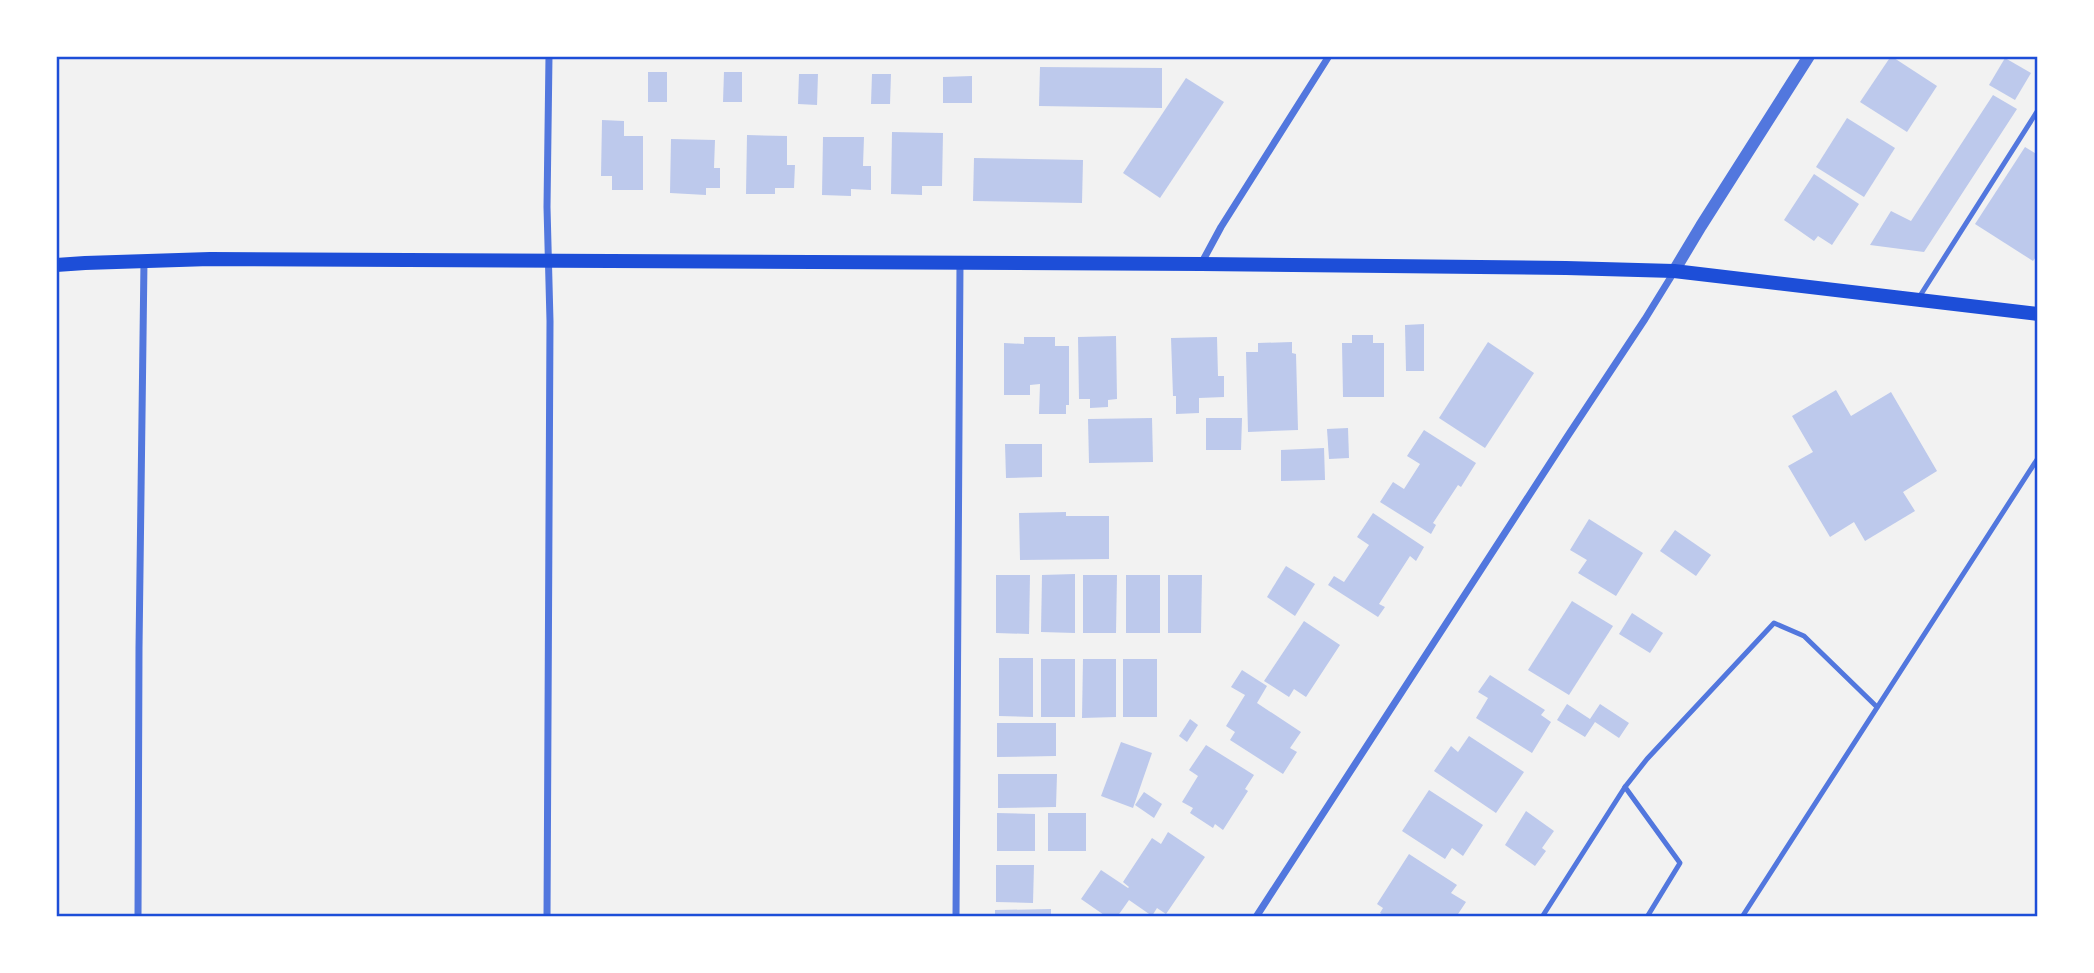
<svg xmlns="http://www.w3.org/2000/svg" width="2094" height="973" font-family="'Varela Round',sans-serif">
<rect width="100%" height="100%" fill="#f2f2f2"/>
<g fill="#bdc9ec">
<polygon points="1891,56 1937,86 1907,132 1860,102"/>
<polygon points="2005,58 2031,73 2015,100 1989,85"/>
<polygon points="1040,67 1162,68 1162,108 1039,106"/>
<rect x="648" y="72" width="19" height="30"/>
<polygon points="724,72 742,72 742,102 723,102"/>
<polygon points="799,74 818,74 817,105 798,104"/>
<polygon points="872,74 891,74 890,104 871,104"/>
<polygon points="972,76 972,103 943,103 943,77"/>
<polygon points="1186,78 1224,102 1160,198 1123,173"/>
<polygon points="1993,95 2017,109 1924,252 1870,245 1891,211 1911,221"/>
<polygon points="1847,118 1895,148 1864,197 1816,167"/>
<polygon points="602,120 624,121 624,136 643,136 643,190 612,190 612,176 601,176"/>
<polygon points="892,132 943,133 942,186 922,186 922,195 891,194"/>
<polygon points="747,135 787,136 787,165 795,165 794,188 775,188 775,194 746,194"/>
<polygon points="823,137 864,137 863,166 871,166 871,190 851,189 851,196 822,195"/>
<polygon points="671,139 715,140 714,168 720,168 720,188 706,188 706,195 670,193"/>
<polygon points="2025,147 2038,155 2038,254 2033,261 1975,224"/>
<polygon points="974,158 1083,160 1082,203 973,201"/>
<polygon points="1814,174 1859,204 1832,245 1818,236 1814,241 1784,220"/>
<polygon points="1424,324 1424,371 1406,371 1405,325"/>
<polygon points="1352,335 1373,335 1373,343 1384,343 1384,397 1343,397 1342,343 1352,343"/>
<polygon points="1116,336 1117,399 1108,400 1108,407 1090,408 1090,399 1079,399 1078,337"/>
<polygon points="1024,337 1055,337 1055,346 1069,346 1069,405 1066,405 1066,414 1039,414 1040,384 1030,385 1030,395 1004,395 1004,343 1024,344"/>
<polygon points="1217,337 1218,376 1224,376 1224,397 1199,398 1199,413 1176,414 1176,396 1173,396 1171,338"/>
<polygon points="1292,342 1292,353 1296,354 1298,430 1248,432 1246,352 1258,352 1258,343"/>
<polygon points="1488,342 1534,373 1485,448 1439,418"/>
<polygon points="1836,390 1851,416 1891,392 1937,471 1903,492 1915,511 1865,541 1854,522 1830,537 1788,466 1813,452 1792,416"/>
<polygon points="1152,418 1153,462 1089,463 1088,419"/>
<polygon points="1206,418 1242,418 1241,450 1206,450"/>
<polygon points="1348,428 1349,458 1329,459 1327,429"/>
<polygon points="1424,430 1476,463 1461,487 1458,485 1433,523 1436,525 1431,534 1380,502 1393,482 1404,489 1420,464 1407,456"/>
<polygon points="1005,444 1042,444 1042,477 1006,478"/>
<polygon points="1324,448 1325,480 1281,481 1281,450"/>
<polygon points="1066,512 1066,516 1109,516 1109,559 1020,560 1019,513"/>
<polygon points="1373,513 1424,547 1416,561 1410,556 1379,604 1385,607 1378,617 1328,585 1334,576 1344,582 1369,545 1357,537"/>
<polygon points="1589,519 1643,553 1616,596 1578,573 1587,560 1570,550"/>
<polygon points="1675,530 1711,555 1696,576 1660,551"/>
<polygon points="1286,566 1315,584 1295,616 1267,597"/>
<polygon points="1075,574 1075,633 1041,632 1042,575"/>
<polygon points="996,575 1030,575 1029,634 996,633"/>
<polygon points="1083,575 1117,575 1116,633 1083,633"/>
<rect x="1126" y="575" width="34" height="58"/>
<polygon points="1168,575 1202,575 1201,633 1168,633"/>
<polygon points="1572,601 1613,626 1569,695 1528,670"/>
<polygon points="1632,613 1663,633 1650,653 1619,634"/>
<polygon points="1304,621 1340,645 1306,697 1294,689 1289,697 1264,681"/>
<polygon points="999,658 1033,658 1033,717 999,716"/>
<rect x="1041" y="659" width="34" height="58"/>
<polygon points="1083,659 1116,659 1116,717 1082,718"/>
<rect x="1123" y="659" width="34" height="58"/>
<polygon points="1242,670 1267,686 1257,703 1301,732 1290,748 1297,752 1283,774 1230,740 1235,732 1226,726 1245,695 1231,687"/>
<polygon points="1490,675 1545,710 1541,715 1551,722 1532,753 1476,718 1488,698 1478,692"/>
<polygon points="1567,704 1590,719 1600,704 1629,723 1619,738 1595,722 1585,737 1557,720"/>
<polygon points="1190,719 1198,725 1187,742 1179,736"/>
<polygon points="997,723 1056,723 1056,756 997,757"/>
<polygon points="1469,736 1524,772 1496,813 1434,771 1451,746 1458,752"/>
<polygon points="1121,742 1152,753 1133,808 1101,796"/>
<polygon points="1206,745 1254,775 1245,789 1248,791 1223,830 1215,824 1213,828 1190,813 1193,808 1182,802 1198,776 1189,770"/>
<polygon points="998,774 1057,774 1056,807 998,808"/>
<polygon points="1429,790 1483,825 1463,856 1452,848 1445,859 1402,831"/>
<polygon points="1144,792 1162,804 1154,818 1135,805"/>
<polygon points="1526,811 1554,831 1542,848 1546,851 1535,866 1505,845"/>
<polygon points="997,813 1035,814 1035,851 997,851"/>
<rect x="1048" y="813" width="38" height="38"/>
<polygon points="1168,832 1205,857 1166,914 1157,908 1152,916 1129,900 1117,917 1107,917 1081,899 1101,870 1128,888 1129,887 1123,882 1152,838 1161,844"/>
<polygon points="1409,854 1457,885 1451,893 1466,902 1456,917 1387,917 1380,913 1383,908 1377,904"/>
<polygon points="996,865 1034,865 1033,903 996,902"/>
<polygon points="1051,909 1051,917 995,917 995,910"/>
</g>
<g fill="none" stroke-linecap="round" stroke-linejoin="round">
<g stroke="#5277de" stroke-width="5">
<polyline points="1918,299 2038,110"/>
<polyline points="1625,787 1647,759 1774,623 1804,636 1877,707"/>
<polyline points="1542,917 1625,787 1680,863 1647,917"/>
<polyline points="1742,917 2038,458"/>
</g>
<g stroke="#5277de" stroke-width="7">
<polyline points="1201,264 1221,227 1329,56"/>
<polyline points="138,917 139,648 144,261"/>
<polyline points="547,917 550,321 547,207 549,56"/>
<polyline points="956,917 960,263"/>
<polyline points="1256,917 1567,437 1645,319 1674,272"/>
</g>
<polyline stroke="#5277de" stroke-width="12" points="1674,271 1701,226 1809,56"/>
<polyline stroke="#1d4ed8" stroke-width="14" points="56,265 85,263 210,259 1201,264 1566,268 1674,271 2038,314"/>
</g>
<rect width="2094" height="973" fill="none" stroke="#ffffff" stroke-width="116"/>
<rect x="58" y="58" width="1978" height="857" fill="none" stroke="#1d4ed8" stroke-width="2.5"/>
</svg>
